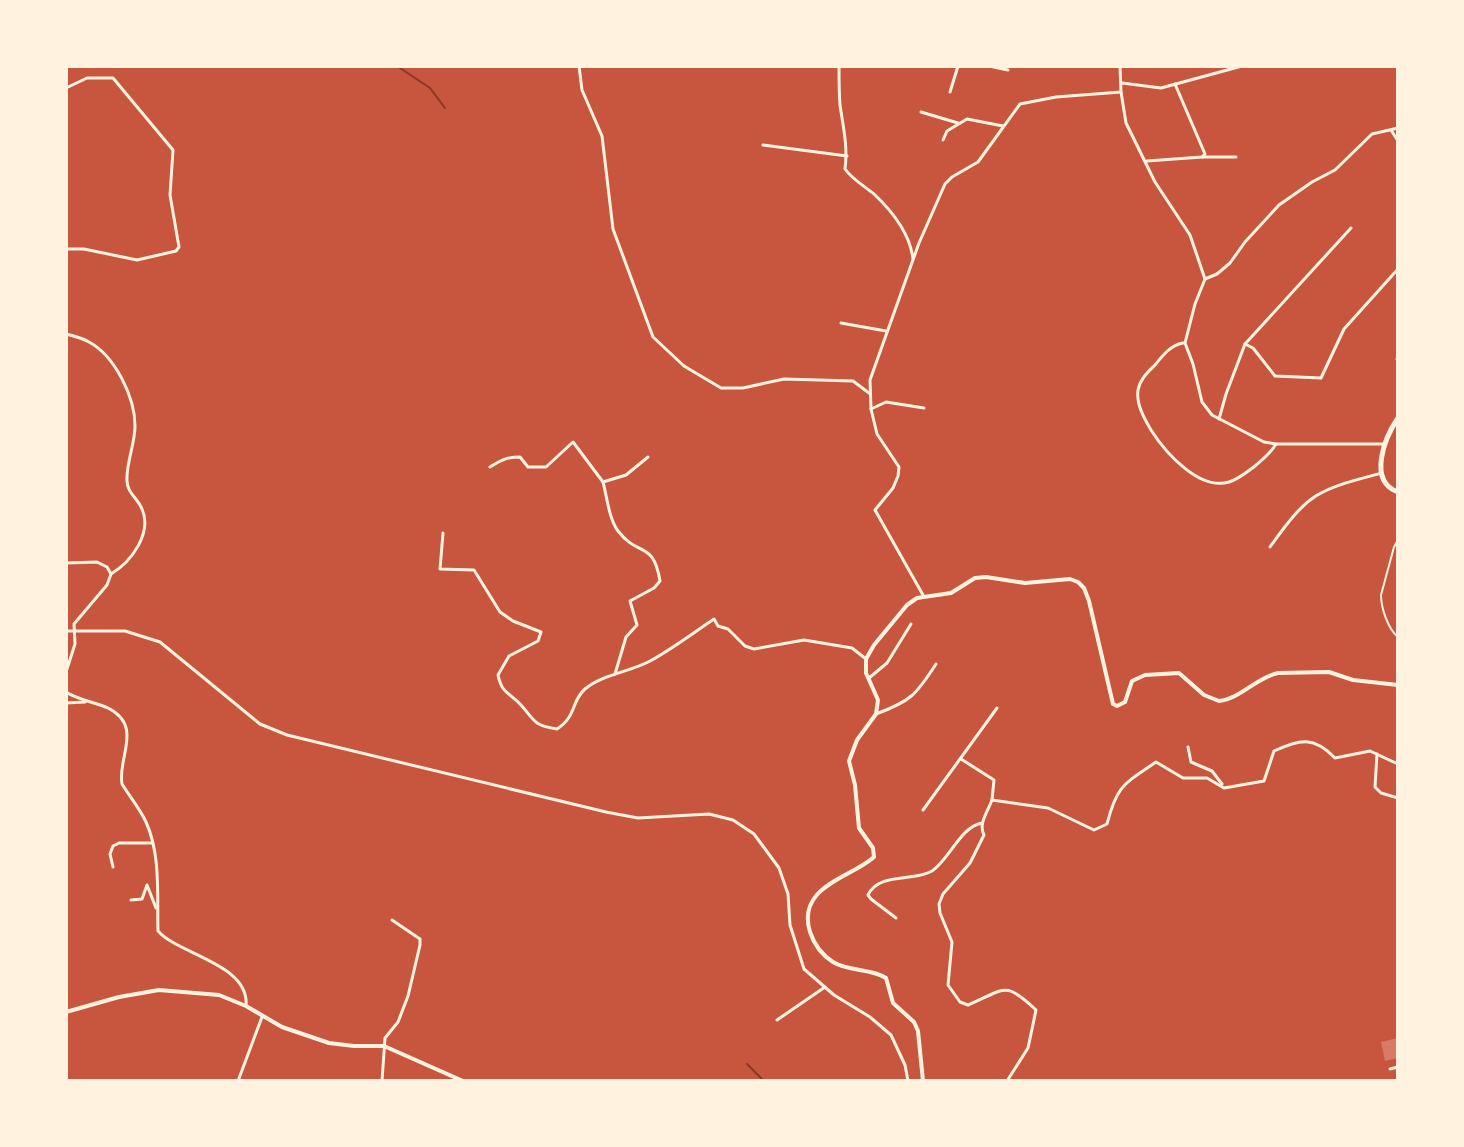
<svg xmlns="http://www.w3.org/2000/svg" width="1464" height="1147" font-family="'Asap Condensed',sans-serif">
<rect width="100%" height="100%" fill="#c8553d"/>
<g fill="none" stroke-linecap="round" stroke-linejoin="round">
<g stroke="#8f3625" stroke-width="2">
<polyline points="397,66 430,88 445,108"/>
<polyline points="747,1064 764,1081"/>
</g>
</g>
<polygon fill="#d67c66" points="1398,1038 1398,1058 1385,1061 1381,1042"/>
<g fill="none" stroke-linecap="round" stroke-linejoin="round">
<path stroke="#fff3e0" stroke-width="2" d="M 1398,540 L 1394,547 L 1381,595 C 1381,608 1388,629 1398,637"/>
<g stroke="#fff3e0" stroke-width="3">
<polyline points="579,66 582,90 602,136 613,229 653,337 684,366 721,388 743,388 784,379 853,381 869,393"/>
<path d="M 839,66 C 839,79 839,92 840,105 C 843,126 848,146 845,169 C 852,179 864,186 874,194 C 892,211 910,233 913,259"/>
<polyline points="989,66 1008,70"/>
<polyline points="1120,66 1121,92 1126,123 1155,182 1190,235 1205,279 1195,304 1185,343 1193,364 1202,402 1212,415 1264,442 1276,444 1383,444"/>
<polyline points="1122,83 1161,88 1242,66"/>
<polyline points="66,88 87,78 113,78 173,150 170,195 179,247 176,251 137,260 84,249 66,249"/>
<polyline points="950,92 958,66"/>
<polyline points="921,112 958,123"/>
<polyline points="1391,130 1398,141"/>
<polyline points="943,140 947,131 967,119 1003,126"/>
<polyline points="763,145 847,156"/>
<polyline points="1202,157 1236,157"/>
<polyline points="1147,161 1202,157 1205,154 1175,84"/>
<polyline points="1205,279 1217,274 1230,263 1245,242 1279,205 1312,182 1335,170 1372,134 1398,128"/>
<polyline points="841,323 886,331"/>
<path d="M 66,334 C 73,336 82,338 89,342 C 115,356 135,397 135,426 C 135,444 126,463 127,481 C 127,492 137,498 141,507 C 154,532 131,562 111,574"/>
<path d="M 1183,343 C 1171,345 1163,355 1155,365 C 1148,372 1140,379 1138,390 C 1136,404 1144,418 1151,430 C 1165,452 1199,491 1229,482 C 1239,479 1247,472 1255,466 C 1263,459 1271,453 1276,444"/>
<polyline points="1245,344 1253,348 1275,376 1321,378 1344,329 1398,269"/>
<polyline points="1397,359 1398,358"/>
<polyline points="871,409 886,402 924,408"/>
<polyline points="1219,419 1226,394 1245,344 1351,228"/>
<path d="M 490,467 C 501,460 507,457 520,457 L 528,467 L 546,467 L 573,442 L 603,482"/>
<path d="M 443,533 L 440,569 L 474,570 L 500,612 L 513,621 L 541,632 L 538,641 L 509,656 L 498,675 C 502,694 509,692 521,705 C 536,722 533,725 557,729 C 577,716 571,701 585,689 C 603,674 630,672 650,661 C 672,649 693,633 714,619 L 718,626 L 728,629 L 745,646 L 754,649 L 804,640 L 852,648 L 866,659"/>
<path d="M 1270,547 C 1309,492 1317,490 1382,473"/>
<polyline points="66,563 97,562 107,567 111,574 107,585 74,624 75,644 66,672"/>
<polyline points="923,595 875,510 893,488 898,476 899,467 877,434 871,409 870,380 919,243 945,184 952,177 978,162 1020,104 1056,97 1121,92"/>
<polyline points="66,631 125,631 160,642 260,724 287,735 606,812 638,818 709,814 733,820 754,834 779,868 788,894 790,925 804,969 834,995 870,1017 891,1035 905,1065 908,1081"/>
<path d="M 615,674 L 626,637 L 637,625 L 630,601 L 654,588 L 660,581 C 653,540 639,558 618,531 C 609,519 607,497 603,482 L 626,475 L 648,457"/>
<polyline points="869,678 887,663 911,624"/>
<path d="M 66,692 C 78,700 95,702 108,708 C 144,726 117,758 122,784 C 130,797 140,809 146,822 C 161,855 157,896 158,931 C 179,955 250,964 246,1006"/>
<polyline points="66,703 85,702"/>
<path d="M 876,714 C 911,701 916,695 936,664"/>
<polyline points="1188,747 1191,762 1212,771 1222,784"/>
<polyline points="1377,754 1375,787 1381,793 1398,798"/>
<polyline points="961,759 994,780 992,800"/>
<polyline points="923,810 997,708"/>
<polyline points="113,867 110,854 113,846 119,843 152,843"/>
<polyline points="131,900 142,899 147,885 156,908"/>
<path d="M 896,918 L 871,899 L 868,895 C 879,872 913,882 932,871 C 950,859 960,827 982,823"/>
<polyline points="777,1020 825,987"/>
<polyline points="1390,1069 1398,1067"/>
<polyline points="238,1081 262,1017"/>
<polyline points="382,1081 385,1038 398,1022 408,996 420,945 420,939 392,920"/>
<path d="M 1007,1081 L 1028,1048 L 1036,1010 C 1004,980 1006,989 968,1005 L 960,1002 L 948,985 L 952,942 L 940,913 L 939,904 L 943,894 L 970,863 L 984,835 C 978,824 988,811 992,800 L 1048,808 L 1094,830 L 1107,824 C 1117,785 1124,784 1156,762 L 1183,778 L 1207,778 L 1224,788 L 1264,781 L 1274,751 C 1300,739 1314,736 1335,758 L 1370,751 L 1398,764"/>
</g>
<g stroke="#fff3e0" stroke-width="4">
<polyline points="66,1012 119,997 159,990 219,995 246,1006 282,1027 329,1043 354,1046 384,1046 463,1081"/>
<path d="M 923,1081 L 918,1031 L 914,1022 L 893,1003 L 886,978 C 871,968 849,972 833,962 C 822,955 814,944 810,932 C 796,886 851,878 874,857 L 873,848 L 859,828 L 855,785 L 849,761 L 857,740 L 876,714 L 878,700 L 866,673 L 866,659 L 874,645 L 907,605 L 917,598 L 951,593 L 975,578 L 986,577 L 1025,583 L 1070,579 L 1078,582 L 1084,588 L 1089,601 L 1113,704 L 1117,706 L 1125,702 L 1132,681 L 1145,675 L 1179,673 L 1204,695 L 1219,701 C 1240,699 1257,677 1278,673 L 1329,672 L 1353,680 L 1398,685"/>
</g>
<path stroke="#fff3e0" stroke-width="5" d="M 1398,418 C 1385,437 1367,481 1398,492"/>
</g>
<rect width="1464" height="1147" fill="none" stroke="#fff3e0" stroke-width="136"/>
</svg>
